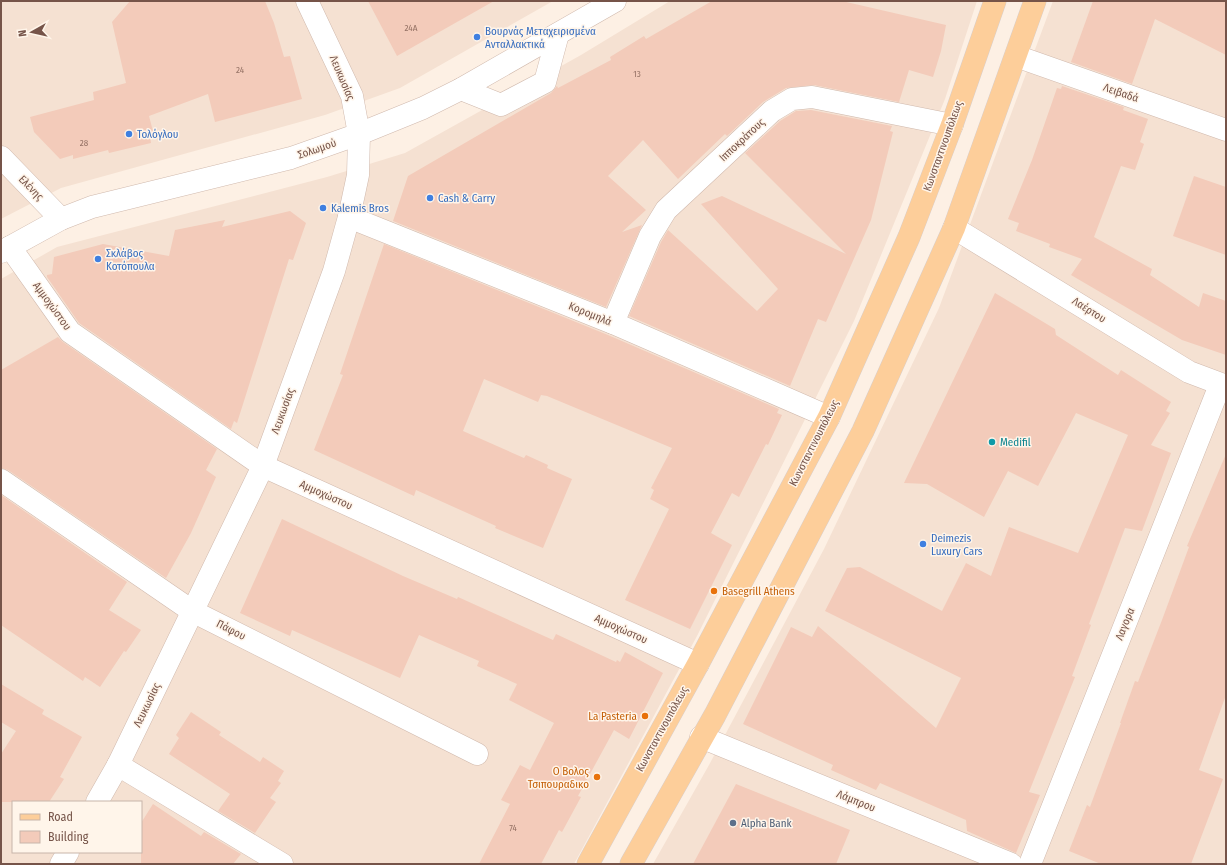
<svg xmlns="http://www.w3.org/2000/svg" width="1227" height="865" font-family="'Fira Sans Condensed',sans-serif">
<rect width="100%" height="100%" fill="#fdf0e4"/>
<g fill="#f5e1d2" fill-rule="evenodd">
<polygon points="1,1 553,1 400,88 325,115 61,188 1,219"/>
<path d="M 670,1 L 977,1 L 945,99 L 854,321 L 697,636 L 574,864 L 1,864 L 1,279 L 57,247 L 327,177 L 405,153 L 581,55 ZM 13,802 L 141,802 L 141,852 L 13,852 Z"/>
<polygon points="1053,1 1226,1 1226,864 653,864 709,765 824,549 939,308"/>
</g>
<g fill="#f3cbba">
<polygon points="130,1 265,1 274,23 284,57 290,56 302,99 215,122 208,94 149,116 154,135 150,136 151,143 109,153 108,150 73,159 73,155 60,159 34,132 30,117 94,100 93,92 126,83 112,22"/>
<polygon points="368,1 494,1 397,56"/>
<polygon points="712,1 842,1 946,25 941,51 933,77 909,70 899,102 814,85 786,88 763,102 727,136 725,134 678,179 643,140 608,176 646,210 622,232 642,225 606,307 393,221 408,176 551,93 557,86 558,88 611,60 610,57 644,36 646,39"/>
<polygon points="1093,1 1226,1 1226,55 1155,19 1132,84 1071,62"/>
<polygon points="1062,86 1124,107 1123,110 1148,119 1140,142 1144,144 1135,170 1121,166 1094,237 1152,269 1150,275 1199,307 1203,293 1226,301 1226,355 1182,340 1071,275 1082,259 1049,247 1050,244 1016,231 1019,223 1008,219 1032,160 1057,88 1061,89"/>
<polygon points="811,110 892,126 890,131 893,132 871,220 826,322 818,319 790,386 629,316 661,242 668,230 757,311 778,289 701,204 722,196 846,254 745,153 780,121 796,111"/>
<polygon points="1194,176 1226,187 1226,255 1173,236"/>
<polygon points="290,211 306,223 293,260 289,259 237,423 234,421 231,429 79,323 47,277 47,275 52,274 54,257 103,244 169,256 175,230 225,220 222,227"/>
<polygon points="384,244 608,335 779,409 777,413 782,415 768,445 766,444 739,497 732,493 711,533 732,545 690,629 625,600 669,509 650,499 654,490 651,488 672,448 547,396 541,395 538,402 484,379 463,431 524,458 526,455 548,465 547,468 572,479 543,548 495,528 496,526 416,490 414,496 314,450 343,375 340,374"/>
<polygon points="995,293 1055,329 1056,335 1118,375 1121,370 1171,402 1166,411 1170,413 1151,445 1171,453 1142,531 1125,528 1089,624 1091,625 1072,676 1075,677 1029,792 1040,795 1016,853 967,831 966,820 880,783 876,790 831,770 833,765 743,724 791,627 812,637 818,626 936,728 961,678 825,611 847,568 860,567 942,611 966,563 991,576 1009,527 1078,553 1128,435 1076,413 1038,486 1008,471 984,517 927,484 904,483"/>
<polygon points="58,337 63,342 217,449 206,470 216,477 191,533 166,578 8,470 1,468 1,370"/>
<polygon points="1226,454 1226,695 1199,770 1223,779 1191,864 1101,864 1069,851 1087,805 1090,807 1121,723 1120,723 1135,681 1138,682 1162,620 1189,547 1187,546"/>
<polygon points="1,495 127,582 109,610 141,630 126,652 124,651 100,687 85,677 83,681 1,625"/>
<polygon points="282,519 403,576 457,599 458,597 553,640 556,634 616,662 617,660 620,662 625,652 663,673 629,739 614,730 578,796 581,797 562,832 559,830 541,864 479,864 510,804 501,800 520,765 530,770 554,723 509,700 517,684 477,666 479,661 419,635 400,678 292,630 290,636 240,613"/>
<polygon points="1,684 44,710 42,714 82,737 60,777 64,779 49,802 1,802 1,754 16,731 1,722"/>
<polygon points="191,712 221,732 219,735 260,762 263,757 284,771 278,781 281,783 270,798 276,802 255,833 218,811 230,794 169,754 179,738 176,735"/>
<polygon points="736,784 850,830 836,864 693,864"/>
<polygon points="153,804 201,836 204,832 241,854 233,864 141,864 141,823"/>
</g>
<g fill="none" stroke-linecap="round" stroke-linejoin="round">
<defs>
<g id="minor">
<polyline points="1016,56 1226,130"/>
<polyline points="461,89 501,105 545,82 558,34"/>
<polyline points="1,157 61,219"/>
<polyline points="349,217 613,323 829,417"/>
<polyline points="954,228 1189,372 1226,386"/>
<polyline points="10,247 70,332 263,466 698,664"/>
<polyline points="1,252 61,219 92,207 291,158 359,134 423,108 461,89 615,1"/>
<polyline points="613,323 650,236 666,210 772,111 792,99 812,97 952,125"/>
<polyline points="1,480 192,611 477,754"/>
<polyline points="701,737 1011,864"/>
<polyline points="118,765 282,864"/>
<polyline points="97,802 118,765 263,466 334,271 349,217 358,175 359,134 352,96 307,1"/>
<polyline points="61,864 68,852"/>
<polyline points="1030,864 1220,385"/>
</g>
<g id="major">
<polyline points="588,864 698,664 829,417 909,237 952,125 995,1"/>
<polyline points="631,864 715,715 863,431 954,228 1035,1"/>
</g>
</defs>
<use href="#minor" stroke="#d0b9ad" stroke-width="23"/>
<use href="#major" stroke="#d9cfcc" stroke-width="23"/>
<use href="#minor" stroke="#fff" stroke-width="22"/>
<use href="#major" stroke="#fdce9a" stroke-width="22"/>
</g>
<g fill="#3f7fe0" stroke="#fff5ea" stroke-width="1.5">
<circle cx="477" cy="37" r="4"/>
<circle cx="129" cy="134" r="4"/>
<circle cx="430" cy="198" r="4"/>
<circle cx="323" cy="208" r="4"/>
<circle cx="98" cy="259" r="4"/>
<circle cx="923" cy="544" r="4"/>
</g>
<circle fill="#0f9aa8" stroke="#fff5ea" stroke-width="1.5" cx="992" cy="442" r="4"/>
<g fill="#e8710a" stroke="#fff5ea" stroke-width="1.5">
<circle cx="714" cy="591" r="4"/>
<circle cx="645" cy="716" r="4"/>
<circle cx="597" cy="777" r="4"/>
</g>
<circle fill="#5c6f8a" stroke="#fff5ea" stroke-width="1.5" cx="733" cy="823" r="4"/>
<g text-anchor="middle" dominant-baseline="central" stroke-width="3" stroke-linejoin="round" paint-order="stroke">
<g font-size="9" fill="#957265">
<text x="411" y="28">24Α</text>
<text x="240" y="70">24</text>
<text x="637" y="74">13</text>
<text x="84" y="143">28</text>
<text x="513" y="828">74</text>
</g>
<g font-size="11" fill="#366cbe" stroke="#fff5ea" text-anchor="start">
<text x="485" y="31">Βουρνάς Μεταχειρισμένα<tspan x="485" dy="13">Ανταλλακτικά</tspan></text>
<text x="137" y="134">Τολόγλου</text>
<text x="438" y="198">Cash &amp; Carry</text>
<text x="331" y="208">Kalemis Bros</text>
<text x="106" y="253">Σκλάβος<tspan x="106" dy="13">Κοτόπουλα</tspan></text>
<text x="931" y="538">Deimezis<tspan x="931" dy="13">Luxury Cars</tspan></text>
</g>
<g font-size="11" fill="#765449" stroke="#fff5ea">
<text transform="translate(342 78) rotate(67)">Λευκωσίας</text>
<text transform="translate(1121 93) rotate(19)">Λειβαδά</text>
<text transform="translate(742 140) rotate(-43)">Ιπποκράτους</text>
<text transform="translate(943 146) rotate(-70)">Κωνσταντινουπόλεως</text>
<text transform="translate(317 149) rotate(-19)">Σολωμού</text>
<text transform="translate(31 188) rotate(46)">Ελένης</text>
<text transform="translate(52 306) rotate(54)">Αμμοχώστου</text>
<text transform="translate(1089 310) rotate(32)">Λαέρτου</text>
<text transform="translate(590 314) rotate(22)">Κορομηλά</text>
<text transform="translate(283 411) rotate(-70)">Λευκωσίας</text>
<text transform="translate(814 443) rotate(-63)">Κωνσταντινουπόλεως</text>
<text transform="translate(326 495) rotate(24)">Αμμοχώστου</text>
<text transform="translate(1125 624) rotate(-68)">Λαγορα</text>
<text transform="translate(621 629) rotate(24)">Αμμοχώστου</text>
<text transform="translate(231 630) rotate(27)">Πάφου</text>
<text transform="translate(147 705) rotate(-64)">Λευκωσίας</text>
<text transform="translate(662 729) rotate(-61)">Κωνσταντινουπόλεως</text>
<text transform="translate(856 801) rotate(22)">Λάμπρου</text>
</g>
<g font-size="11" fill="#0d838f" stroke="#fff5ea" text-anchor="start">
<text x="1000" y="442">Medifil</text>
</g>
<g font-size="11" fill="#c56008" stroke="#fff5ea" text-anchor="end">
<text x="722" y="591" text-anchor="start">Basegrill Athens</text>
<text x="637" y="716">La Pasteria</text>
<text x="589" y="771">Ο Βολος<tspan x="589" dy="13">Τσιπουραδικο</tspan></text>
</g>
<g font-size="11" fill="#4e5e75" stroke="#fff5ea" text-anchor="start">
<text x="741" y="823">Alpha Bank</text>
</g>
</g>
<rect width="1227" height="865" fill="none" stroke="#765449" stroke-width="4"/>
<rect x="12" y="801" width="130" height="52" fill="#fff5ea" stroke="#c8b5aa"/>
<rect x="20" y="814" width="20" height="6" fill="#fdce9a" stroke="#c8b5aa"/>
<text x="48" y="821" font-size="12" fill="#765449">Road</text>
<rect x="20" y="831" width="20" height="12" fill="#f3cbba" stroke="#c8b5aa"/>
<text x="48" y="841" font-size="12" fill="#765449">Building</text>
<g transform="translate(32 32) rotate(262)" stroke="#fff5ea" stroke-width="3" paint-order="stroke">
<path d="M0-3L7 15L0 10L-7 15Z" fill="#765449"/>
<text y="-6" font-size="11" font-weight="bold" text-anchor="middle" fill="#765449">N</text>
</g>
</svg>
